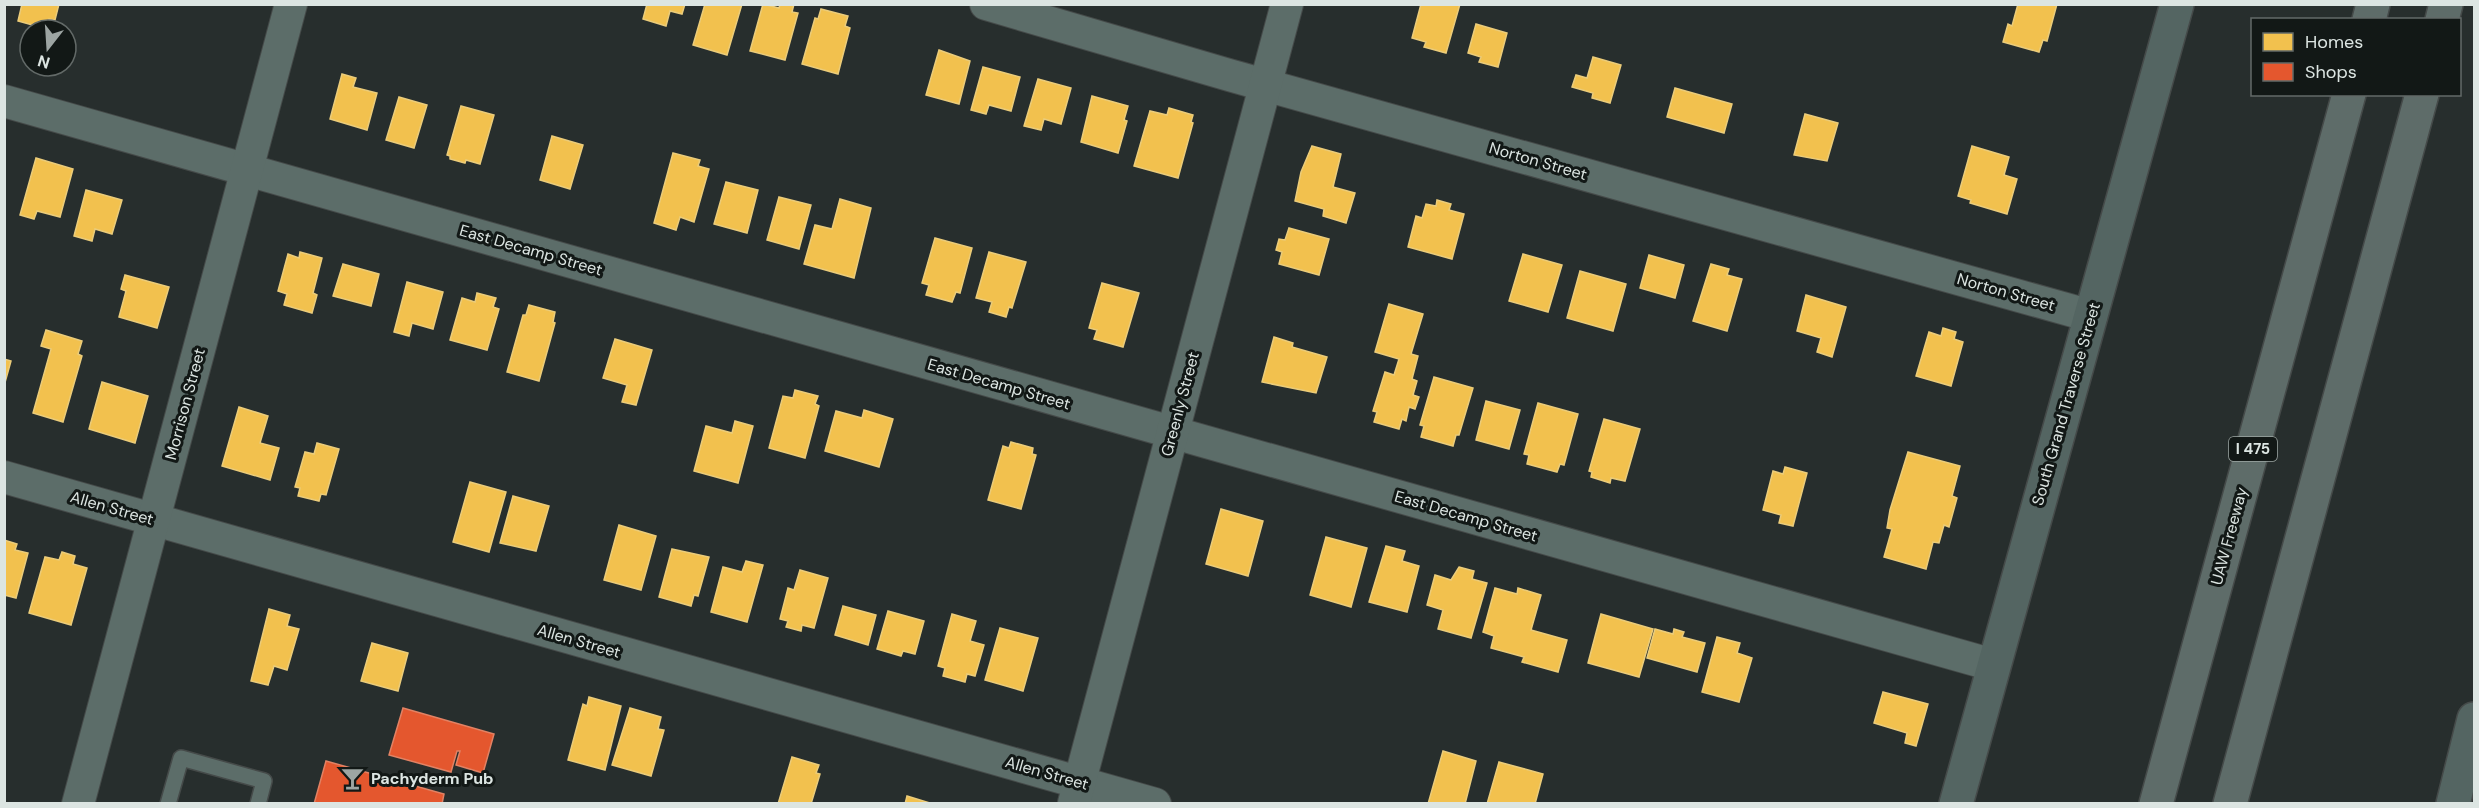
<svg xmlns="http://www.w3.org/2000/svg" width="2479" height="808" font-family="'DM Sans',sans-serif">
<rect width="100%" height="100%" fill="#272e2d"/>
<g fill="#f2c14e" stroke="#ebcc7a" stroke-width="1.5">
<polygon points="22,4 59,4 55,20 49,19 47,29 18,21"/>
<polygon points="685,4 682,14 670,11 666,26 643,19 647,4"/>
<polygon points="705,4 742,4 727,55 693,45"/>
<polygon points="763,4 779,8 780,4 794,4 792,12 798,13 785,60 750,51"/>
<polygon points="1421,4 1460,4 1446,53 1424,47 1426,42 1412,38"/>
<polygon points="2018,4 2057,4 2047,41 2043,40 2039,52 2003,42 2008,24 2012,26"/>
<polygon points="821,9 848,16 845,26 850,28 838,74 802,64 815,18 818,19"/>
<polygon points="1476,24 1507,33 1498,67 1479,62 1481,57 1468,53"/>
<polygon points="939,50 970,61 959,104 926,95"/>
<polygon points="1593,57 1621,65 1610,103 1592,98 1593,93 1572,87 1576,75 1587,78"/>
<polygon points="983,67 1020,77 1011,111 989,105 986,114 971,110"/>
<polygon points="342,74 356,78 353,87 377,93 367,130 330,119"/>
<polygon points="1038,79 1071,88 1061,124 1044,119 1041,130 1024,126"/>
<polygon points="1675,88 1732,104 1724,133 1667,117"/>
<polygon points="1092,96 1128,106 1124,120 1127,121 1118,153 1081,142"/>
<polygon points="399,97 427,105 414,148 386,140"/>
<polygon points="461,106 494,115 480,164 466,160 465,163 450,159 450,156 447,155"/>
<polygon points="1169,108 1193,115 1191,122 1193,123 1178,178 1134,166 1150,111 1167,115"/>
<polygon points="1805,114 1838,123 1827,161 1794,155"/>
<polygon points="552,136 583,145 570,189 540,180"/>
<polygon points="1312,146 1341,154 1333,187 1355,193 1346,223 1323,216 1324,209 1295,201 1301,172"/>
<polygon points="1972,146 2009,157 2004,175 2017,179 2007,214 1970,203 1971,200 1958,196"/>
<polygon points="673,153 700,160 698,166 709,169 694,222 680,217 676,230 654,223"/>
<polygon points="36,158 73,169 60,217 37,211 34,219 20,215"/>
<polygon points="726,182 758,190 747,233 714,224"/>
<polygon points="86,190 122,200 112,234 95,229 92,241 74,236"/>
<polygon points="779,197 811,205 799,249 767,240"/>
<polygon points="840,199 871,208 854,278 804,264 815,225 832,229"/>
<polygon points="1437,200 1451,204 1449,210 1464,214 1452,259 1408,247 1416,216 1422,218 1426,204 1436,206"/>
<polygon points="1289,228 1329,239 1319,275 1279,264 1282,252 1276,250 1279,239 1285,240"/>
<polygon points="935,238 972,248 960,293 956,292 952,302 926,295 929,285 922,283"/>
<polygon points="300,252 322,258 313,293 317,295 312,313 284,305 287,294 278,291 288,254 299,258"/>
<polygon points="989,252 1026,262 1012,308 1009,307 1006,317 989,312 992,302 976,298"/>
<polygon points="1523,254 1562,265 1548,312 1509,301"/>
<polygon points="1649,255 1684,265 1675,298 1640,288"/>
<polygon points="343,264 379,274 371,306 333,296"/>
<polygon points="1711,264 1729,269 1727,275 1742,279 1727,331 1693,321"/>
<polygon points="1580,271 1626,284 1613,331 1567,318"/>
<polygon points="125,275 169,287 157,328 119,317 126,291 121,289"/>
<polygon points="407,282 443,292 433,329 412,323 409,336 394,332"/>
<polygon points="1102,283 1139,293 1123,347 1094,339 1097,330 1089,328"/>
<polygon points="477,293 496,298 493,307 499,309 487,350 450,340 462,298 475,302"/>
<polygon points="1806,295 1846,307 1832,357 1817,352 1821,338 1797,331"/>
<polygon points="1389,304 1423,314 1411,354 1418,356 1412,379 1417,381 1413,395 1419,397 1415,409 1409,407 1406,421 1402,419 1399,429 1374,422 1377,412 1373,411 1385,372 1394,375 1399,359 1375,352"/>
<polygon points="529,305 555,312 553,322 555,323 539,381 507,372 523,315 526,315"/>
<polygon points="1943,328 1956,332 1954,339 1963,342 1951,386 1916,376 1929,332 1941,336"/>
<polygon points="46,330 82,341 78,354 82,356 63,422 33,413 51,349 41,346"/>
<polygon points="1274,337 1293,343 1292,347 1327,357 1316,393 1262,382"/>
<polygon points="615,339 652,350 636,405 622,402 627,385 603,378"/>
<polygon points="4,359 11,361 4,386"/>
<polygon points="1434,377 1473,388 1459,435 1456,435 1453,446 1421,437 1424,426 1420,425"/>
<polygon points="102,382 148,396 135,443 89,429"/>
<polygon points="795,390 818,396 815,404 819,406 805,458 769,448 783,396 793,398"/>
<polygon points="1486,401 1520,410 1509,449 1476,440"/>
<polygon points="1538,403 1578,414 1564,465 1560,464 1557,472 1527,464 1529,455 1524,454"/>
<polygon points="239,407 268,416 260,443 279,448 270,480 222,466"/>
<polygon points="864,410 893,419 879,467 825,451 836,411 862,418"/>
<polygon points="1604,419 1640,429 1625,481 1611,478 1610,483 1591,477 1592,472 1589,471"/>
<polygon points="735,421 753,426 738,483 694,471 706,426 732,433"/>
<polygon points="1011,442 1033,448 1032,454 1036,455 1021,509 988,500 1003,446 1009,448"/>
<polygon points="317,443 339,449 326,495 321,494 319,501 298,496 300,488 295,487 305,452 314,454"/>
<polygon points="1908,452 1960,466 1952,496 1957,498 1949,527 1944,525 1939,543 1933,542 1926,569 1884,557 1892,529 1887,528 1890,510"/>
<polygon points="1785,467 1807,473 1793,526 1779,523 1781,515 1763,510 1773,471 1783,474"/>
<polygon points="470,482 506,492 489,552 453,542"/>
<polygon points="513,496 549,506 536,551 500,543"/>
<polygon points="1221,509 1263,521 1248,576 1206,564"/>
<polygon points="619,525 656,536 641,590 604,580"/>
<polygon points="1326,537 1367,548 1351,607 1310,595"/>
<polygon points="4,540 17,544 15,550 28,553 16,598 4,595"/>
<polygon points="1386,546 1405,551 1402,561 1419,566 1407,612 1369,602"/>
<polygon points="672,549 709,557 698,596 694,595 691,606 659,597"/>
<polygon points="62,552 75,556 73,564 87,568 71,625 29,613 45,557 59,560"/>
<polygon points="746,561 763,565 747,622 711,612 723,567 742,572"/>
<polygon points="1459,567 1474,571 1472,579 1487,583 1471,638 1438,629 1443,610 1427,605 1435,575 1451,580"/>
<polygon points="800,570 828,578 814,628 802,625 801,631 786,627 788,621 780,619 788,588 794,590"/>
<polygon points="1495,588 1517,594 1518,588 1541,595 1531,630 1567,640 1558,672 1522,662 1524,657 1491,648 1494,636 1483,632"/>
<polygon points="843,606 876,615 868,645 835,635"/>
<polygon points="269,609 290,615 287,626 299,629 287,670 274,666 268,685 251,681"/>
<polygon points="888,611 924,621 915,654 903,651 901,656 877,649"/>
<polygon points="952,614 976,621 970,641 984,645 975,676 967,674 965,682 943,676 945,668 938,666"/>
<polygon points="1601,614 1653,629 1639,677 1588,663"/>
<polygon points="1000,628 1038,638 1023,691 985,680"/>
<polygon points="1655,629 1673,634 1674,629 1684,632 1682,637 1705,643 1697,672 1647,658"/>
<polygon points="1717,637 1740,643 1737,653 1752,658 1739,702 1702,692"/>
<polygon points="372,643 408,653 398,691 361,681"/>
<polygon points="1883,692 1928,704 1916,746 1905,743 1907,733 1874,723"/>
<polygon points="589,697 621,706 605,770 568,760 583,704 587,706"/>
<polygon points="630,708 661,717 658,729 664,730 651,776 612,765"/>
<polygon points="1443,751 1476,761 1465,804 1428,804"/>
<polygon points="792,757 819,765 816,773 820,774 811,804 778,804"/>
<polygon points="1499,762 1543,774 1535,804 1487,804"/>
<polygon points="907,796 933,804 905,804"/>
</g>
<g fill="#e4572e" stroke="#e28264" stroke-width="1.5">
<polygon points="403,708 494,734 483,773 456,765 460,751 457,751 451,772 389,755"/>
<polygon points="326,761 444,794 442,804 314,804"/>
</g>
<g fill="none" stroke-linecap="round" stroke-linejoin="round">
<defs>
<polyline id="lane" points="168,804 181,758 264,781 258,804"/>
<g id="street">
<polyline points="986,4 1229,75 2091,316"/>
<polyline points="4,101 1993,665"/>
<polyline points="4,477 1155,804"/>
<polyline points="1074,803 1287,4"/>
<polyline points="78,804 291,4"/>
</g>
<g id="secondary">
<polyline points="1956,804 2177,4"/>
<polyline points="2453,804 2474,719"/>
</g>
<g id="highway">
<polyline points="2369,20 2373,4"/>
<polyline points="2442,20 2446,4"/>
<polyline points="2156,804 2349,94"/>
<polyline points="2230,804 2422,94"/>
</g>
</defs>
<use href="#lane" stroke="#454a49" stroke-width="18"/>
<use href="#street" stroke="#454a49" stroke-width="34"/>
<use href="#secondary" stroke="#454a49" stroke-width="36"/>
<use href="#highway" stroke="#454a49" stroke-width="36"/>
<use href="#lane" stroke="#5c6d69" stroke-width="15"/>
<use href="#street" stroke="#5c6d69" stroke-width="32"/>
<use href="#secondary" stroke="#546562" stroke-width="33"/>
<use href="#highway" stroke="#5e6c69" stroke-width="33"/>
</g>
<defs>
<symbol id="bar-bare" viewBox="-9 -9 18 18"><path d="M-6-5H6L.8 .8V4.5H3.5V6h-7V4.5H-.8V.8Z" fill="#9da5a3" stroke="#121816" stroke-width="2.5" paint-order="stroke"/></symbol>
</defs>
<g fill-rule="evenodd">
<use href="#bar-bare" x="336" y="762" width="33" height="33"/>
</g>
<g text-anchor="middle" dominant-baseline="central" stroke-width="6" stroke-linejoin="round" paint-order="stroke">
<rect fill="#121816" stroke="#9fa8a5" stroke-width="1.5" x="2229" y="437" width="48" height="24" rx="4.5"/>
<g font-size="15" font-weight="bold" fill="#dce5e2">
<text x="2253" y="449">I 475</text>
</g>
<g font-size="16" fill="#dce5e2" stroke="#121816">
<text transform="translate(1538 161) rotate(16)">Norton Street</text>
<text transform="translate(531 250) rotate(16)">East Decamp Street</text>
<text transform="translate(2006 292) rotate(16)">Norton Street</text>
<text transform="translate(999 384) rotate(16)">East Decamp Street</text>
<text transform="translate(185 404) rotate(-75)">Morrison Street</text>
<text transform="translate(1180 404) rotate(-75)">Greenly Street</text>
<text transform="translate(2066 404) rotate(-74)">South Grand Traverse Street</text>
<text transform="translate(112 508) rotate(16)">Allen Street</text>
<text transform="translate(1466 516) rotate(16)">East Decamp Street</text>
<text transform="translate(2229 536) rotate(-75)">UAW Freeway</text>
<text transform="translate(579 641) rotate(16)">Allen Street</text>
<text transform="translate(1047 773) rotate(16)">Allen Street</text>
</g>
<g font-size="16" font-weight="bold" fill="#dce5e2" stroke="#121816" text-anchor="start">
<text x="371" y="778">Pachyderm Pub</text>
</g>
</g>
<rect width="2479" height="808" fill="none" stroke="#dce5e2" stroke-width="12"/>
<rect x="2251" y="18" width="210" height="78" fill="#121816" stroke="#636a68" stroke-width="1.5"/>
<rect x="2263" y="33" width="30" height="18" fill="#f2c14e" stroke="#636a68" stroke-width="1.5"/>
<text x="2305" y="48" font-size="18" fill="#dce5e2">Homes</text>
<rect x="2263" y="63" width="30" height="18" fill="#e4572e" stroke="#636a68" stroke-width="1.5"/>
<text x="2305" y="78" font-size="18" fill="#dce5e2">Shops</text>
<g transform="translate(48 48) rotate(197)"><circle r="28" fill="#121816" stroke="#636a68" stroke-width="1.5"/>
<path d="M0-4.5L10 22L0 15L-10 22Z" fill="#9da5a3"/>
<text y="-9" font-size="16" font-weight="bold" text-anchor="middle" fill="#dce5e2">N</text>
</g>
</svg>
